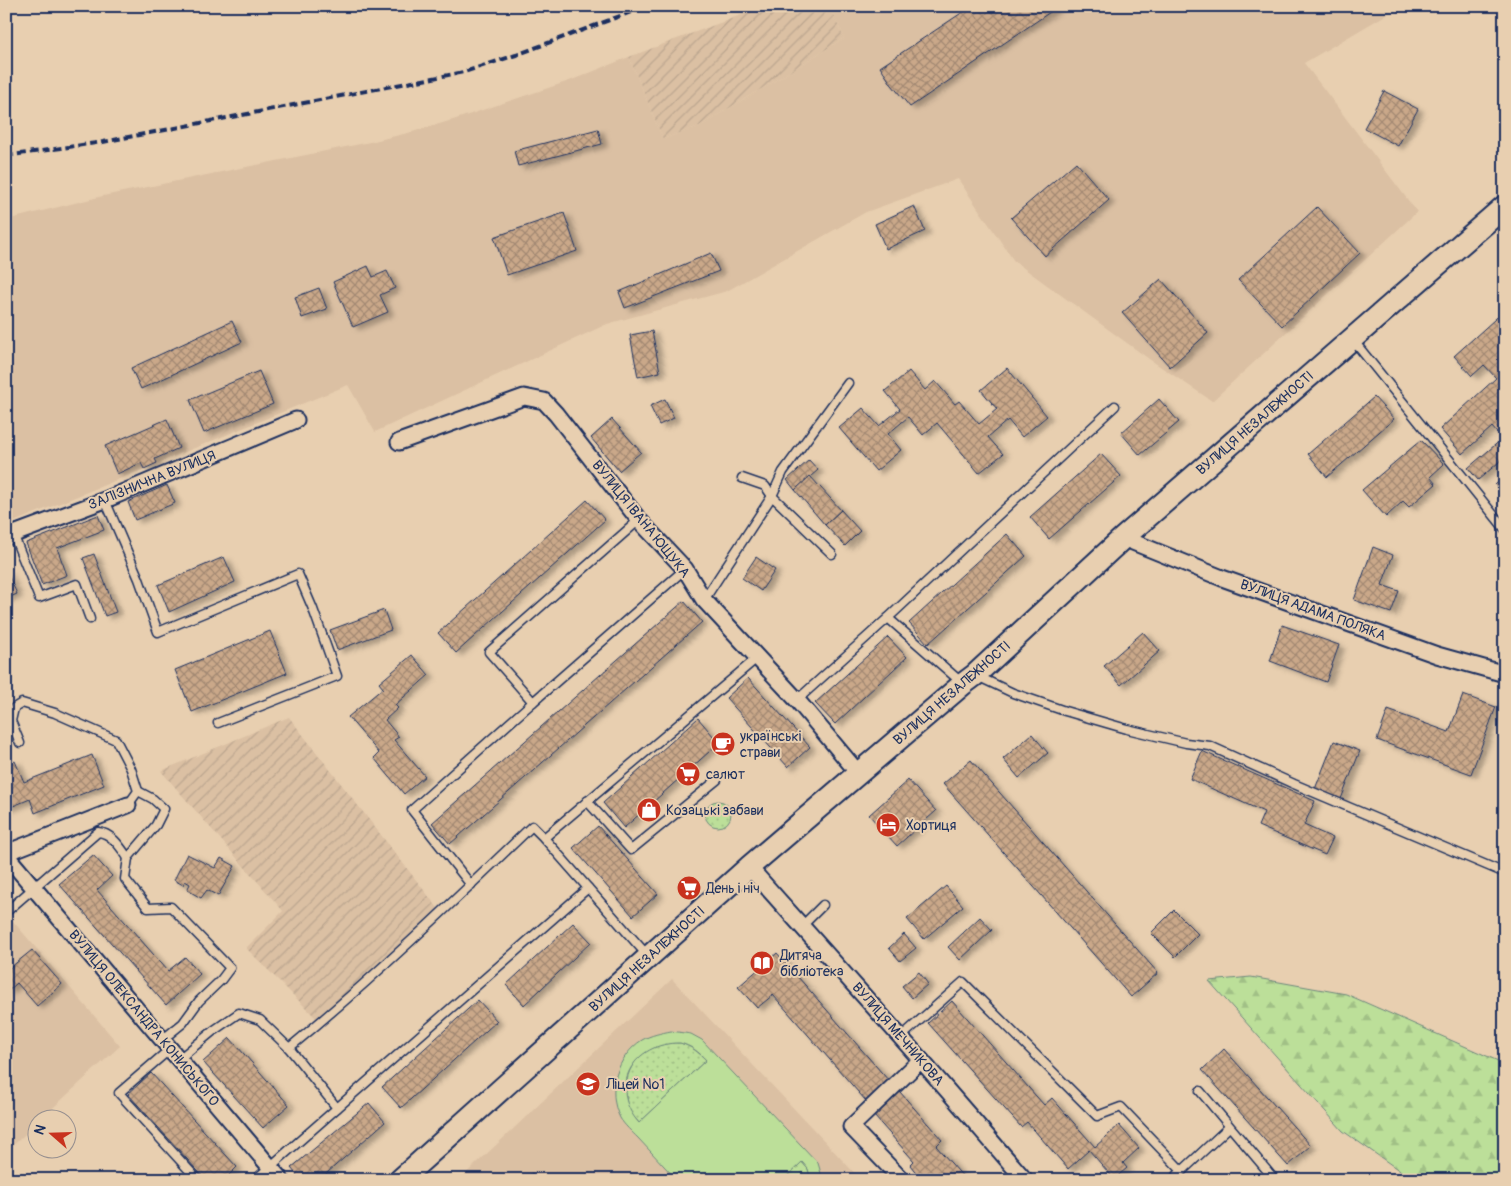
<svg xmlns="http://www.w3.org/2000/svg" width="1511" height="1186" font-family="Pangolin,sans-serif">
<defs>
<pattern id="industrial-furrows" width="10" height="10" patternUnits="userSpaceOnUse" patternTransform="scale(1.25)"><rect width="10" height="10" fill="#dbc0a3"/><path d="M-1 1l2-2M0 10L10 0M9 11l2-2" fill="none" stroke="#bba58f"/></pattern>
<pattern id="grass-dots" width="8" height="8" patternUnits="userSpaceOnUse" patternTransform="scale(1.25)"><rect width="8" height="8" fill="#bcdf99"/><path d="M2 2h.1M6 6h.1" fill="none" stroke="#a1c086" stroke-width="1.8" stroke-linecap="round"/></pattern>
<pattern id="forest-firs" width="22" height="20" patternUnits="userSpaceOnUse" patternTransform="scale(1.25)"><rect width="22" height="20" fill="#bcdf99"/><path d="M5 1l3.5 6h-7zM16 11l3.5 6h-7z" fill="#a1c086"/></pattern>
<pattern id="building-cross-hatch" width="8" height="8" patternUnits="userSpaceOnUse" patternTransform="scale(1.25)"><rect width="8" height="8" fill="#caa889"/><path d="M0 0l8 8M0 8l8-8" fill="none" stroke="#a38973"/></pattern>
<filter id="shadow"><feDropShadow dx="5.5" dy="3" stdDeviation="2.5" flood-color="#0004"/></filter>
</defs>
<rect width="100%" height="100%" fill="#e8cfb0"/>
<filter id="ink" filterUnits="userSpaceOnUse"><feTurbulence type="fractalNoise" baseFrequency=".02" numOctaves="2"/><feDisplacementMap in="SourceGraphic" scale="10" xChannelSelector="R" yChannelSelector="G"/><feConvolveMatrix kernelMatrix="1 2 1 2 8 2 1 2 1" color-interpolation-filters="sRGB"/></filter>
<g filter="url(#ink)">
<g fill="#dbc0a3">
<polygon points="829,6 1401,6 1304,63 1417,212 1212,401 1149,359 1014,261 958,179 866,212 727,291 607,324 375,432 348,385 112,482 6,525 6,220 103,196 370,142 412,132 456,119 572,80 629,57 663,139 699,126 773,82 844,38"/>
<polygon points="6,913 120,1046 42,1118 38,1118 37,1123 6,1152"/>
<polygon points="672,979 861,1180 823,1180 822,1174 702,1040 691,1034 671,1031 661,1033 643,1040 628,1052 615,1079 614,1089 614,1098 631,1130 677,1180 459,1180"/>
</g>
<g fill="url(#industrial-furrows)">
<polygon points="765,6 829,6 844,38 773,82 699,126 663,139 629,57"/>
<polygon points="289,717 441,912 318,1020 246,948 283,911 161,771"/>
</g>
<g fill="url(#grass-dots)" stroke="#6c877c">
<circle cx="718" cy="814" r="13"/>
<path d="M 680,1043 C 691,1046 698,1052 706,1060 L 639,1123 C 637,1120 634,1117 631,1114 C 627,1108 626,1099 626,1092 C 625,1060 650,1042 680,1043 Z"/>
<polygon points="802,1162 808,1169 811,1180 783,1180"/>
</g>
<polygon fill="url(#forest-firs)" stroke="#6c877c" points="1251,977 1346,994 1505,1064 1505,1180 1413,1180 1343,1131 1209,981"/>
<path fill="#bcdf99" stroke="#6c877c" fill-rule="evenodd" d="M 671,1031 L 691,1034 L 702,1040 L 818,1163 L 823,1180 L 811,1180 L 808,1169 L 802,1162 L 783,1180 L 677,1180 C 664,1166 651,1152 638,1138 C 632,1132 624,1125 620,1118 C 606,1091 617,1056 642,1040 C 651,1035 661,1033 671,1031 ZM 680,1043 C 691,1046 698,1051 706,1060 L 639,1123 C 607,1087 634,1042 680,1043 Z"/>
<g fill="url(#building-cross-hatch)" stroke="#1b2f5e" filter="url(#shadow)">
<polygon points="972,6 1059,6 910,107 892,85 880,67"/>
<polygon points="1384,91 1418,109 1398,146 1364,128"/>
<polygon points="598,129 602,144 518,166 514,151"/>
<polygon points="1076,162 1109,200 1045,256 1011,218"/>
<polygon points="914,206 925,231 886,249 875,224"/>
<polygon points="1317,207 1360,253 1282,326 1238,280"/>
<polygon points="564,213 577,251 507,275 494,237"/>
<polygon points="711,253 719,271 625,308 619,292"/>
<polygon points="368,266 373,277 387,271 395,288 380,295 388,312 353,327 333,282"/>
<polygon points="1161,279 1208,333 1170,367 1122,313"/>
<polygon points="319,288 327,309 302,318 295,297"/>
<polygon points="1505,310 1505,426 1497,433 1492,427 1462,454 1440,429 1496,378 1484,365 1472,376 1454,356"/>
<polygon points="232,321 242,342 141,389 131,368"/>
<polygon points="652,331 660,372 638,377 630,335"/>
<polygon points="1007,368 1047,416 1022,437 1008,420 988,437 1003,454 979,473 937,423 923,435 908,417 888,434 901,450 876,471 839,428 863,408 879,426 900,409 885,391 909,371 925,390 935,381 955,404 959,401 979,424 997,409 981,390"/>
<polygon points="259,371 273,404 204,433 190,400"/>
<polygon points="1374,397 1394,419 1327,477 1308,454"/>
<polygon points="665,399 674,418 659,425 650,406"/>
<polygon points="1159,399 1179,422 1140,455 1121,433"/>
<polygon points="167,419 179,448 155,459 157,463 144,469 141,463 117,474 105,446"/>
<polygon points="612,419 641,452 619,471 591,438"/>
<polygon points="1502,439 1505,443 1505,457 1478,480 1468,468"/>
<polygon points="1421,440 1444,464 1430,477 1436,484 1409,507 1403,501 1386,517 1362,490"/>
<polygon points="1101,454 1121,476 1049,539 1030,517"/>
<polygon points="809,460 818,470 795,490 787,480"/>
<polygon points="810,476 841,510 825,525 795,490"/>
<polygon points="1505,476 1505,496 1495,485"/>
<polygon points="167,485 175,503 135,520 128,502"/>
<polygon points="587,500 605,520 456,653 438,633"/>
<polygon points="841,510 860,531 845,546 825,525"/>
<polygon points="98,515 104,530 57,548 67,575 42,585 26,543"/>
<polygon points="1007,534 1026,556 928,644 909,623"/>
<polygon points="1373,547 1393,555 1382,585 1399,591 1391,613 1354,600"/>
<polygon points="94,554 116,612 105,616 83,558"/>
<polygon points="224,557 235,582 169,612 158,585"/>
<polygon points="756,557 775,570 761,591 742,578"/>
<polygon points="6,570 17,594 6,599"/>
<polygon points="684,601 702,622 450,844 432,823"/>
<polygon points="384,610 391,630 337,650 330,630"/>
<polygon points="1282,625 1339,645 1326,682 1270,661"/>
<polygon points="270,631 287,673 192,712 175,670"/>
<polygon points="1143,632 1160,651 1121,685 1104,666"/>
<polygon points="888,637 907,657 835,724 815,703"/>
<polygon points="412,655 429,675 395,705 398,708 385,720 399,737 394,740 425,776 404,794 374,758 379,753 348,717 383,688 379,683"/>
<polygon points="748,678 810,747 788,767 726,698"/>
<polygon points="1463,695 1496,707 1471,774 1377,740 1388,710 1449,732"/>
<polygon points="698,718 719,743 624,828 603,803"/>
<polygon points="1032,734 1048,753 1019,778 1003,759"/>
<polygon points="1334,741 1360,751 1341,799 1315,789"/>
<polygon points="1202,751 1315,801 1304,825 1333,838 1325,855 1258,826 1264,812 1190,779"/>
<polygon points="92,755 104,785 35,813 30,799 6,809 6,765 15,761 24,782"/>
<polygon points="971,760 1158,973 1131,997 943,784"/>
<polygon points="908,780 936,811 897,846 869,815"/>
<polygon points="598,826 658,894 633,916 573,848"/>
<polygon points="187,854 215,868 221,858 235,866 218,896 207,890 201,898 187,890 190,884 185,881 183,885 174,880"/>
<polygon points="93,855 112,876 97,890 168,971 185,957 200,974 166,1005 59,884"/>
<polygon points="946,886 963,906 924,939 907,919"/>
<polygon points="1174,910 1198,934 1175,957 1151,933"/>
<polygon points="980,917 992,930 960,960 948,947"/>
<polygon points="573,923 591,942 524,1005 506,985"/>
<polygon points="904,934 916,948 900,961 889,948"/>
<polygon points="32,950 62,984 37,1006 17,983 6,993 6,971"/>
<polygon points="777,953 889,1081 866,1101 773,995 757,1008 738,987"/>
<polygon points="919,972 928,984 912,998 902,986"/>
<polygon points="478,1000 497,1021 401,1108 382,1087"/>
<polygon points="952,1001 1044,1105 1052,1098 1095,1147 1119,1125 1139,1148 1123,1163 1127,1168 1114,1179 1089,1150 1068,1169 1027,1122 1021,1127 928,1023"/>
<polygon points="230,1038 289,1105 263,1128 203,1062"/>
<polygon points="1224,1049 1311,1146 1288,1166 1202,1070"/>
<polygon points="151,1073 237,1167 224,1180 206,1180 128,1094"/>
<polygon points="900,1092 942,1140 936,1146 966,1180 922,1180 910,1165 914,1161 874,1116"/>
<polygon points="369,1103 385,1122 319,1180 301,1180 291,1168"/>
<polygon points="532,1173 538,1180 524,1180"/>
</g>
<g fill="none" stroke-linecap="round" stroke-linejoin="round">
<defs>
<g id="service">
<polyline points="1353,340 1505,529"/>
<polyline points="742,478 765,486 772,496 832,554"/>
<polyline points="105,500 139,579 158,632 298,574 313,609 337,676 218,723"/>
<polyline points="639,520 489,652 533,702 685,569"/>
<polyline points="13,534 39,598 77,584 90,619"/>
<polyline points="704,600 772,496 783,472 848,383"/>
<polyline points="888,618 961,682"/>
<polyline points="977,676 1013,693 1065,711 1127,729 1186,743 1210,746 1294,784 1505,873"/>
<polyline points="797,700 888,618 1115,406"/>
<polyline points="20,743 11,721 14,708 22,703 55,713 116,740 131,769 138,791 128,805"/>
<polyline points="587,801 631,850 717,780"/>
<polyline points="128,858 125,879 148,908 171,907 230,968 221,980 199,1001 183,1023 162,1040"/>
<polyline points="471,885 412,810 533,702"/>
<path d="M 6,912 L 98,832 C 112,833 121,848 128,858 L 156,825 L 164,809 L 153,799 L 138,791"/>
<polyline points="802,926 823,905"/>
<polyline points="647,955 544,838 757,658"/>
<polyline points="901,1037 963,982 1097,1116 1121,1107 1182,1171 1172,1180"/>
<path d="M 289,1048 C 374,978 453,902 532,826 L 544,838"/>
<polyline points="170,1049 119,1093 198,1180"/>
<polyline points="179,1059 213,1031 239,1013 260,1020 289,1048 337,1108"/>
<polyline points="1200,1091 1275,1180"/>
<polyline points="1182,1171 1229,1127"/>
<polyline points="255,1180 588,888"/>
</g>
<g id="minor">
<polyline points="399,442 524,397 544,401 556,414 639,520 685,569 704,600 797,700 859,774"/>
<polyline points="6,537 105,500 296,420"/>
<polyline points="1123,538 1222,578 1437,655 1505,674"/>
<polyline points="6,853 128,805"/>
<polyline points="6,855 281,1180"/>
<polyline points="749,867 921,1060 1025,1180"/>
<polyline points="902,1180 851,1127 921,1060"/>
</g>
<polyline id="secondary" points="400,1180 749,867 963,684 975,675 1123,538 1505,206"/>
</defs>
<use href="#service" stroke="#1b2f5e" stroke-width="11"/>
<use href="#minor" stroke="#1b2f5e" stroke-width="19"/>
<use href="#secondary" stroke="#1b2f5e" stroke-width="25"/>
<use href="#service" stroke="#e8cfb0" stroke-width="8"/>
<use href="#minor" stroke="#e8cfb0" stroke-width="15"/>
<use href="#secondary" stroke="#e8cfb0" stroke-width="21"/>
<polyline stroke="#1b2f5e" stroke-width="4" stroke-dasharray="8 4" stroke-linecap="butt" points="6,156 103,142 464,72 516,55 647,6"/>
</g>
</g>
<defs>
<symbol id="cafe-disc" viewBox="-11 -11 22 22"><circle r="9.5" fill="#c8321e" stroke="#e8cfb0"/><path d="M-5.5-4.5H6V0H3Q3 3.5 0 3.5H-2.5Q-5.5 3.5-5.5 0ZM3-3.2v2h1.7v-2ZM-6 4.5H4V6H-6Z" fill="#fff"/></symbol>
<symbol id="supermarket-disc" viewBox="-11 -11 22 22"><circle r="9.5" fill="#c8321e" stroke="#e8cfb0"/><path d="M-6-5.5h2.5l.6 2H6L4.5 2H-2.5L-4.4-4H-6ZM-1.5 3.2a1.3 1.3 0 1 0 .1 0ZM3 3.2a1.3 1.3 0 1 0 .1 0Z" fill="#fff"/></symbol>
<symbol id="shop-disc" viewBox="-11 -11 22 22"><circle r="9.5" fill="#c8321e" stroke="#e8cfb0"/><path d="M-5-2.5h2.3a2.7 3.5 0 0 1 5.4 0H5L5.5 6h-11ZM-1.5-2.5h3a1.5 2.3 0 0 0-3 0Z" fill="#fff"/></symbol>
<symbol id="hotel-disc" viewBox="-11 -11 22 22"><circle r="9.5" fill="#c8321e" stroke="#e8cfb0"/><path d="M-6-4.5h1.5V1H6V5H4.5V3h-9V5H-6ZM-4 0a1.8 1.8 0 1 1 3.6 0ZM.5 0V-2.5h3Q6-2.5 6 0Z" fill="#fff"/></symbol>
<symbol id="library-disc" viewBox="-11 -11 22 22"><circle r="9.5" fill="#c8321e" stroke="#e8cfb0"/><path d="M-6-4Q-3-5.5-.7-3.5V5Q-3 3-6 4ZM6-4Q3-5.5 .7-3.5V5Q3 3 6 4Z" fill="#fff"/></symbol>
<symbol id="school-disc" viewBox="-11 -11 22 22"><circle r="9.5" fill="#c8321e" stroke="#e8cfb0"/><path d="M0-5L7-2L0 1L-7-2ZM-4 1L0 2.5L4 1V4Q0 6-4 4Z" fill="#fff"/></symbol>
</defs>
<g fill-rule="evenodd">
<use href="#cafe-disc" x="709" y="730" width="28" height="28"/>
<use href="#supermarket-disc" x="674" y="760" width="28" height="28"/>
<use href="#shop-disc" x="635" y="796" width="28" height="28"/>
<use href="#hotel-disc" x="874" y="811" width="28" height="28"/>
<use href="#supermarket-disc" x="675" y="874" width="28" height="28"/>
<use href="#library-disc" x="748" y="949" width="28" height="28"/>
<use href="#school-disc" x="574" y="1070" width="28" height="28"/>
</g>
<g text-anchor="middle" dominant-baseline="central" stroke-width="4" stroke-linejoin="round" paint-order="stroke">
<g font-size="14" fill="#1b2f5e" stroke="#e8cfb0">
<text transform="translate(1255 423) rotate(-41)">ВУЛИЦЯ НЕЗАЛЕЖНОСТІ</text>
<text transform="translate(152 480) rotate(-22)">ЗАЛІЗНИЧНА ВУЛИЦЯ</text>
<text transform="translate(641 519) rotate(51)">ВУЛИЦЯ ІВАНА ЮЩУКА</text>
<text transform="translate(1313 610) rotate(20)">ВУЛИЦЯ АДАМА ПОЛЯКА</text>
<text transform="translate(952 693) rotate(-41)">ВУЛИЦЯ НЕЗАЛЕЖНОСТІ</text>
<text transform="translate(647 959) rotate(-42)">ВУЛИЦЯ НЕЗАЛЕЖНОСТІ</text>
<text transform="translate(144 1018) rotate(50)">ВУЛИЦЯ ОЛЕКСАНДРА КОНИСЬКОГО</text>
<text transform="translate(898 1034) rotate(49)">ВУЛИЦЯ МЕЧНИКОВА</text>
</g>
<g font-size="14" fill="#1b2f5e" stroke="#e8cfb0" text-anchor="start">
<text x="740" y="736">українські<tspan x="740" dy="16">страви</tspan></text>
<text x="706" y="774">салют</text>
<text x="666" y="810">Козацькі забави</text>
<text x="906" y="825">Хортиця</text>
<text x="706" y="888">День і ніч</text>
<text x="780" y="955">Дитяча<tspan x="780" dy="16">бібліотека</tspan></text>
<text x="606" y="1084">Ліцей №1</text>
</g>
</g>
<rect width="1511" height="1186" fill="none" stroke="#e8cfb0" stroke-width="25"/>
<rect x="12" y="12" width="1486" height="1161" fill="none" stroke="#1b2f5e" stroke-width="2" filter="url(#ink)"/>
<g transform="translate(52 1134) rotate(290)"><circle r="24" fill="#e8cfb0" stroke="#968f8f"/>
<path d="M0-4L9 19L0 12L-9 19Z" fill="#c8321e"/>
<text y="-8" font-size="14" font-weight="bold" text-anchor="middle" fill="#1b2f5e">N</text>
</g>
</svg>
